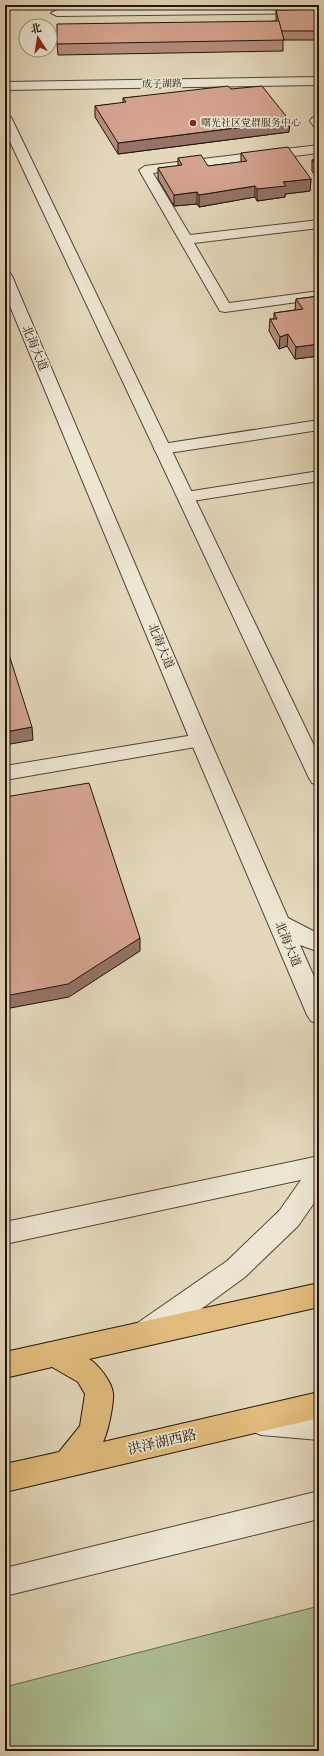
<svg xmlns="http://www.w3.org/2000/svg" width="324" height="1756" font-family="'IM FELL Great Primer','Noto Serif SC',serif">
<rect width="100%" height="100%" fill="#e4d8bc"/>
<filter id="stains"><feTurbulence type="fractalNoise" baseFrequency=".005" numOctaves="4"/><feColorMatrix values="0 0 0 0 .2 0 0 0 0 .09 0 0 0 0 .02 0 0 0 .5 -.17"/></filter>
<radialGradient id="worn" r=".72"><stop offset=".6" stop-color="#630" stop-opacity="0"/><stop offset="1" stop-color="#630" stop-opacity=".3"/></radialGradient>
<polygon fill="#aec096" stroke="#676a4f" points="319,1606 319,1751 5,1751 5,1687"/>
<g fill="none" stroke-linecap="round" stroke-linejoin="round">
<defs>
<g id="service">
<polygon points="319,7 319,13 57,16 51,13 57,10"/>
<polygon points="319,116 319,129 315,128 310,121 312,118"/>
<polygon points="319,145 319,153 153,173 190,235 319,220 319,228 194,243 229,303 319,291 319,299 225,312 220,311 139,170 145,166"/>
<polygon points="319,420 319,430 162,454 156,452 154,449 156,446 162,444"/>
<polygon points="319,471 319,481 186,502 180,501 178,497 180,493 186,492"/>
<polygon points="200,734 207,735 210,740 207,745 5,780 5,766"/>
<polygon points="319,1156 319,1176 5,1244 5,1222"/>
<polygon points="319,1491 319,1519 5,1596 5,1568"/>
</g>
<g id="tertiary">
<polygon points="319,77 319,85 5,90 5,82"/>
<polygon points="5,113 11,117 319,756 319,785 312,783 309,778 5,131"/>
<polygon points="5,272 10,273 12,276 210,740 288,918 319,934 319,950 314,950 300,945 319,988 319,1024 311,1021 307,1015 190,740 5,294"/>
<polygon points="319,1164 319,1196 298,1226 245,1277 156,1342 146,1345 136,1342 132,1333 136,1324 227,1261 280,1210 310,1167"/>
<polygon points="261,1409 319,1414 319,1440 261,1435 251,1431 247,1422 251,1413"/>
</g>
<path id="primary" d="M 319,1283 L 319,1307 L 89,1359 C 98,1364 112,1382 113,1393 C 114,1403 108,1433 103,1442 L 319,1392 L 319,1418 L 5,1492 L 5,1464 L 59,1452 L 80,1426 L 85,1394 L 78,1382 L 52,1367 L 5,1378 L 5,1352 Z"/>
</defs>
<use href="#service" stroke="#514635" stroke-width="2"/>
<use href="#tertiary" stroke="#514635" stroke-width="2"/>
<use href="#primary" stroke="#201508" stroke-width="2"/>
<use href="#service" fill="#ede6d3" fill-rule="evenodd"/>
<use href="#tertiary" fill="#ede6d3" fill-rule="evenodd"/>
<use href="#primary" fill="#e2bc7e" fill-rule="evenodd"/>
</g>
<g fill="#b78d7d" stroke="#201508">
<polygon points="319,9 319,40 283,40 283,51 58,55 57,44 276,21 276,10"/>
<polygon points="231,89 289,132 118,154 95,117 95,106 123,103 123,98"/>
<polygon points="316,151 319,151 319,181 312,171 312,160 315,160"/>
<polygon points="241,153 311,179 310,191 285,194 285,197 257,201 255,197 199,207 197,204 174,206 158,179 158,168 178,166 178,158 208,166 241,162"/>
<polygon points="319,296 319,356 295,359 287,346 279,349 269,331 270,319 274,319 274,313 295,310 296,299"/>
</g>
<g fill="#957366" stroke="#201508">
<polygon points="290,121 289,132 118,154 118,143"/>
<polygon points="311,179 310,191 285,194 285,197 257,201 257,189 283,182"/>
<polygon points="255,186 255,197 199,207 199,195"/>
<polygon points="197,192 197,204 174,206 174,195"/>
<polygon points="288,334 287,346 279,349 280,337"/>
<polygon points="319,344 319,356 295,359 296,347"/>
<polygon points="32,727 33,740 5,745 5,732"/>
<polygon points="140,938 140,951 69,997 5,1009 5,996"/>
</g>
<g fill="#d5a491" stroke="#201508">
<polygon points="319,9 319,31 281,31 276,10"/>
<polygon points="279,21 284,40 57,44 57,24"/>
<polygon points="228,86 231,89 262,86 290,121 118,143 95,106 126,102 123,98"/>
<polygon points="288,147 311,179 283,182 286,186 257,189 255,186 199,195 197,192 174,195 158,168 182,165 178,158 201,155 208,166 247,161 241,153"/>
<polygon points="316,151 319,151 319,156"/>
<polygon points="319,159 319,169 312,160"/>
<polygon points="319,296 319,344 296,347 288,334 280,337 270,319 277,319 274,313 303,309 296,299"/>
<polygon points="5,642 32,727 5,732"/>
<polygon points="89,783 140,938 68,984 5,996 5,797"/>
</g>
<circle fill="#8f2418" stroke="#ede6d3" stroke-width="1.5" cx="193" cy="123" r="4"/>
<g text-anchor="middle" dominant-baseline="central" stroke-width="3.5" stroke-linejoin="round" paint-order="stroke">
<g font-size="10" fill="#201508" stroke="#ede6d3">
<text transform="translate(162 84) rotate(-1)">成子湖路</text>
</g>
<g font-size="10" fill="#201508" stroke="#ede6d3" text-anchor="start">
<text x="201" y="123">曙光社区党群服务中心</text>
</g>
<g font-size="12" fill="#201508" stroke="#ede6d3">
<text transform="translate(35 348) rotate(67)">北海大道</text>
<text transform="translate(161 646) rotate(67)">北海大道</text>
<text transform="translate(288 944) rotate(67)">北海大道</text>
</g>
<g font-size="14" fill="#201508" stroke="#ede6d3">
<text transform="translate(162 1442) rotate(-13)">洪泽湖西路</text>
</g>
</g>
<rect width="324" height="1756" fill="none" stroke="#e4d8bc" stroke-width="20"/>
<rect x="6" y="6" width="312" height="1744" fill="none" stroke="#201508" stroke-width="2"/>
<rect x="10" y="10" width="304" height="1736" fill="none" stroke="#201508"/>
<g transform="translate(38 38) rotate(348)"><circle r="19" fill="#ede6d3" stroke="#9b9282"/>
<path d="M0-3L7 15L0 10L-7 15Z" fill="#8f2418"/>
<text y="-6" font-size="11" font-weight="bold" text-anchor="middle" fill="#201508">北</text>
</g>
<rect width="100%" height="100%" filter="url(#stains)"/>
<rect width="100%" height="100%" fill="url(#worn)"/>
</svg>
